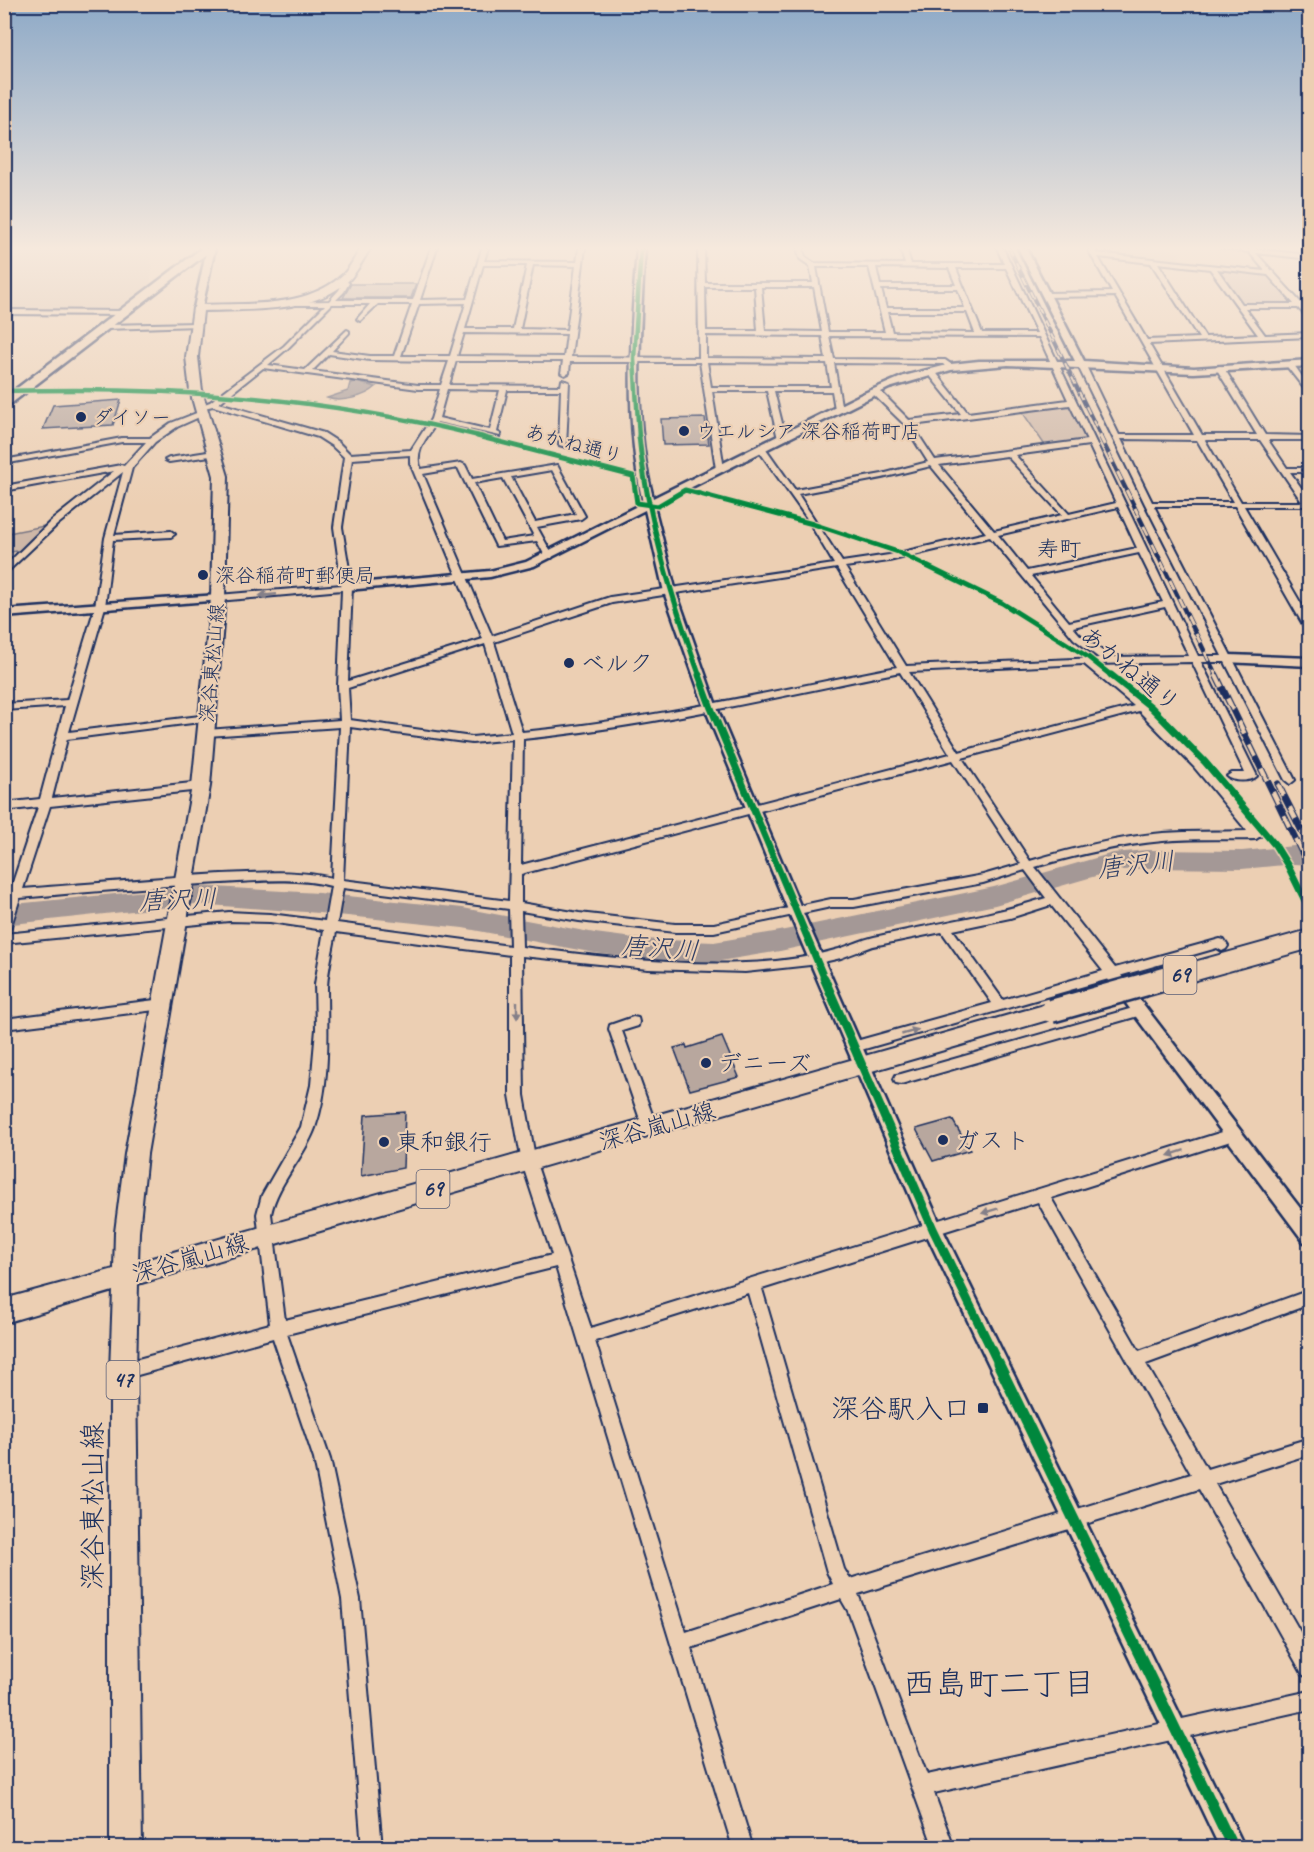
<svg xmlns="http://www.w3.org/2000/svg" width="1314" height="1852" font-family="Caveat,'Klee One',sans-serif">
<rect width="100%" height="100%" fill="#eccfb3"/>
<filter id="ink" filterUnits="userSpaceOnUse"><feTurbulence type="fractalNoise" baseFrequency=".0167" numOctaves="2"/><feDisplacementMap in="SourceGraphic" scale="12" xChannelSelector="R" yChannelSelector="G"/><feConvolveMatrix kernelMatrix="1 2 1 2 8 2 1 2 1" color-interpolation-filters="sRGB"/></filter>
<g filter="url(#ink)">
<g fill="#dcc3ad">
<polygon points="5,248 152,248 150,264 153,264 150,287 118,311 5,310"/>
<polygon points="1109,248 1165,249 1180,252 1179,258 1185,260 1112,253"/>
</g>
<g fill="#ceb7a7" stroke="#747382" stroke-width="1.5">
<polygon points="1212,267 1270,273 1299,306 1241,306"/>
<polygon points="1071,403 1090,441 1046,447 1021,410"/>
<polygon points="44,526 46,527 23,550 11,552 8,533"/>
</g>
<path fill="#a49896" stroke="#6d6e80" stroke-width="1.5" d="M 356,382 L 376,387 C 365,397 341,403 327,398 L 348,391 L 350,383 Z"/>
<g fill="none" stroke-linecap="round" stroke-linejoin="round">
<polygon fill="#a49896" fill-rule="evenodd" points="1294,846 1310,847 1310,865 1294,864 1242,869 1146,868 1113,871 995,905 780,951 714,962 641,959 595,953 463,928 319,913 196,904 4,925 4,905 196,886 319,893 463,908 595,933 641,939 714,942 780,931 994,887 1113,853 1146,850 1242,851"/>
</g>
<g fill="#b8a79e" stroke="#1b2f5e" stroke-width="1.5">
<polygon points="351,284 416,284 411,298 343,298"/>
<polygon points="121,400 113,425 43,429 53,405"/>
<polygon points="705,418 709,444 663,445 661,419"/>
<polygon points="722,1037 739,1077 690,1090 674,1048 686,1045 687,1048"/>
<polygon points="405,1112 403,1168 361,1176 365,1115"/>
<polygon points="952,1119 970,1150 933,1161 916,1129"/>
</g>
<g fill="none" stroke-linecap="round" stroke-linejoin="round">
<defs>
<g id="minor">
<path d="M 431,248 L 437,248 L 420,300 L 467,299 L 482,248 L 488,248 L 484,261 L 577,262 L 579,248 L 585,248 L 571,357 L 699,358 L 698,248 L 704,248 L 705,283 L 813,283 L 810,266 L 800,259 L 797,248 L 803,248 L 805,257 L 814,263 L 905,264 L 900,248 L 906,248 L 911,264 L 1004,264 L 997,248 L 1003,248 L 1198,656 L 1222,656 L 1145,504 L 1077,364 L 1081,362 L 1085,364 L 1119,435 L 1194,435 L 1115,296 L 1045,297 L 1042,295 L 1045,293 L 1112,292 L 1087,248 L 1093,248 L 1096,253 L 1265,271 L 1249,252 L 1221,248 L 1243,248 L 1310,255 L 1310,259 L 1256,253 L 1310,313 L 1310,320 L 1298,308 L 1245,308 L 1265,335 L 1310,333 L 1310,337 L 1149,344 L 1202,435 L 1257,435 L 1216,368 L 1220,366 L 1224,368 L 1265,435 L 1310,436 L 1310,440 L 1268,440 L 1287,468 L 1310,468 L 1310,472 L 1290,472 L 1310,500 L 1310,509 L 1305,506 L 1244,506 L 1310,619 L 1310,631 L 1305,628 L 1235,506 L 1154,506 L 1295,780 L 1290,784 L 1285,780 L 1225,662 L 1201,662 L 1257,776 C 1251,782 1233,782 1227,776 L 1232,773 L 1245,773 L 1192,662 L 1095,664 L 1143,704 L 1148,705 L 1148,709 C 1187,745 1232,791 1262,835 L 1256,839 C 1225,840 1194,838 1163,841 C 1119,845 1077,855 1035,867 L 1115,968 L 1220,939 L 1224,940 L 1228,946 L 1226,949 L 1222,951 L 1217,948 L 854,1052 L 849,1051 L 847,1047 L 849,1043 L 992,1003 L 942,932 L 873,946 L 841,958 L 810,965 L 745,972 L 648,969 L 522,956 L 524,1095 L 536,1163 L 591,1328 L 1232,1129 L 1237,1131 L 1239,1135 L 1237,1139 L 1051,1198 L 1139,1351 L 1310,1290 L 1310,1304 L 1146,1364 L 1207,1469 L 1310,1438 L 1310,1454 L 1215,1484 L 1310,1649 L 1310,1677 L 1303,1675 L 1199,1489 L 858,1594 L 927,1775 L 1310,1691 L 1310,1709 L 934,1793 L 954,1848 L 934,1848 L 848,1611 L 841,1599 L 691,1648 L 753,1848 L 733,1848 L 556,1267 L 287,1334 L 330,1459 L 360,1599 L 382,1848 L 362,1848 L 342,1599 L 314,1459 L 273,1338 L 123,1379 L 117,1376 L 115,1371 L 117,1366 L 123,1363 L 270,1324 L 257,1214 L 262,1195 L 301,1127 L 311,1085 L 316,1029 L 315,984 L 324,930 L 270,922 L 229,921 L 4,943 L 4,934 L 229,912 L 270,914 L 325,921 L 331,886 C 296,877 258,881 221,883 C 154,886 87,892 20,898 L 10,929 L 4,933 L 4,909 L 38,807 L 4,811 L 4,803 L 40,799 L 65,706 L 4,710 L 4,704 L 67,700 L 95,607 L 105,538 L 123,472 L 57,525 L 4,575 L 4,567 L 51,521 L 114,471 L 4,491 L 4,486 L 121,465 L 124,466 L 146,442 L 122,442 L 4,464 L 4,460 L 122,438 L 150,438 L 171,423 L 199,412 L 206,414 L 177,427 L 155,442 L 132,468 L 114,535 L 171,531 L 175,534 L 171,537 L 113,540 L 105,607 L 69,732 L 208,715 L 213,718 L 208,721 L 67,739 L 52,798 L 201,782 L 206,786 L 201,790 L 50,806 L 23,889 C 89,884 155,878 221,874 C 258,873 296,869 332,878 L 340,727 L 207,736 L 202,733 L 207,730 L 340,720 L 338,686 L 342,590 L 218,601 L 213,598 L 218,595 L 342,585 L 334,527 L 344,457 L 332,446 L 318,437 L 213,406 L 200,409 L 196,407 L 210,402 L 284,346 L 325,305 L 282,305 L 280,304 L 280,302 L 329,301 L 339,290 L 342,284 L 339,281 L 342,279 L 349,283 L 344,292 L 336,300 L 413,300 ZM 1098,257 L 1151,263 L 1199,338 L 1147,340 ZM 1158,263 L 1210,269 L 1258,335 L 1205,337 ZM 483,265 L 527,265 L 513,329 L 465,329 ZM 533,265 L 576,266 L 567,330 L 520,329 ZM 816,267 L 869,267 L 885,332 L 828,332 ZM 876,267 L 949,268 L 956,285 L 880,285 ZM 956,268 L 1006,268 L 1037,333 L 982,333 ZM 1217,269 L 1268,275 L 1294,304 L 1242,304 ZM 705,287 L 755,287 L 758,331 L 706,331 ZM 761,287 L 814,287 L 822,332 L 765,331 ZM 881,289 L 958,289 L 965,308 L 886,308 ZM 466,303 L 450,356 L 401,356 L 419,304 ZM 332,304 L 370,304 L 357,319 L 360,321 L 378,304 L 412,304 L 394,356 L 370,356 L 332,351 L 349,333 L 349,331 L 347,330 L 305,370 L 268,365 L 288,348 ZM 887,312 L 967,312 L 975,333 L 892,332 ZM 464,333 L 567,334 L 564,357 L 457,356 ZM 706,335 L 822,336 L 826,359 L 706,358 ZM 829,336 L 1039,337 L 1068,400 L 968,413 L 934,370 L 931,370 L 927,372 L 961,414 L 909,420 L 879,390 L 873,390 L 873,394 L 904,424 L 928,462 L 882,474 L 795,490 L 764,446 L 757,448 L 806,517 L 834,564 L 610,597 L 492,636 L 423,474 L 458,468 L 496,546 L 537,541 L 546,558 L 552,558 L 553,556 L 537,527 L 581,519 L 585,516 L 557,465 L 472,479 L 465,465 L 461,463 L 421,469 C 413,451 428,437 437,422 L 500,436 L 501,434 L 497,432 L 507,390 L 561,390 L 559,445 L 566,447 L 569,382 L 562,380 L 561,386 L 449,385 L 456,361 L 563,361 L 561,373 L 565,375 L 569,373 L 570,362 L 700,362 L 716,469 L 720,471 L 724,469 L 712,391 L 767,391 L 778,439 L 782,441 L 786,439 L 774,391 L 832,391 L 835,409 L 842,411 L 834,363 L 943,364 L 948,369 L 955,367 L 945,360 L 834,359 ZM 329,354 L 370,360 L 449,361 L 441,385 L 418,385 L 312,371 ZM 707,362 L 827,363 L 831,387 L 711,387 ZM 263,368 L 418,389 L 440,389 L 431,419 L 411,450 L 350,454 L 338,442 L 324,433 L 219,403 ZM 447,389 L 500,390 L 490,430 L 439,418 ZM 1070,405 L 1087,440 L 935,460 L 912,425 ZM 1121,439 L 1197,440 L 1233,502 L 1152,502 ZM 1205,440 L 1260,440 L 1302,502 L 1241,502 ZM 1089,445 L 1116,503 L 1069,514 L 1015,455 ZM 410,455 L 410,463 L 483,639 L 348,681 L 352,587 L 342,527 L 352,459 ZM 1007,456 L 1062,515 L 994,531 L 939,465 ZM 931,466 L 986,533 L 889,555 L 842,562 L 798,494 L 882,478 ZM 552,470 L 576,514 L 535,522 L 511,477 ZM 503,478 L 534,536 L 502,541 L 474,483 ZM 1118,507 L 1137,548 L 1027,571 L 998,535 ZM 990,537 L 1074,639 L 1099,658 L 906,666 L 845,567 L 889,561 ZM 1139,553 L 1163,602 L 1069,622 L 1031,576 ZM 837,568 L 897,667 C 773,691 648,720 522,732 L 494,642 L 612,603 ZM 1165,607 L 1189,656 L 1111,657 L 1080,635 L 1073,627 ZM 485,644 L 512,733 L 472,737 L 350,720 L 348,688 ZM 1084,664 L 1134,706 L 959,752 L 909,672 ZM 900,672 L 950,754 L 521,865 L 523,739 C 650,727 775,697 900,672 ZM 1139,711 L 1194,767 L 1247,831 C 1219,832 1191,831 1163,833 C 1117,837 1074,848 1030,861 L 962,758 ZM 350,727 L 472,743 L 513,739 L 509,901 L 343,880 ZM 953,760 L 1021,864 L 983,875 L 854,899 L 831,899 L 714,924 L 675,924 L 579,913 L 521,903 L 521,874 ZM 1025,870 L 1046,898 C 989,916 932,924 874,937 C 862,940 851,945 839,949 C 809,958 776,962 745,963 C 670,966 595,956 522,947 L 521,911 L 579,921 L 675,932 L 714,932 L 831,907 L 854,907 L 983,883 ZM 343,888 L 509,909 L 510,946 L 337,923 ZM 1051,905 L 1103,971 L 1003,1000 L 953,930 L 1010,918 ZM 336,932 L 510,955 L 510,1095 L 522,1163 L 552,1255 L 285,1320 L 271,1214 C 278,1182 304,1158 315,1128 C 331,1083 327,1033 327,987 C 328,969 333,950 336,932 ZM 1038,1202 L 1191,1474 L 850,1579 L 844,1569 L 762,1289 ZM 748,1293 L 827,1572 L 833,1584 L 686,1632 L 595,1341 Z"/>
<polygon points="4,310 124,311 127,313 124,315 4,314"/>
<polygon points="196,323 198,324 198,326 106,329 103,327 106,325"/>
<polygon points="1286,362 1292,362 1310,388 1310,396 1285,364"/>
<polygon points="214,451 217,451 217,455 169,462 165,460 169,458"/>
<polygon points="163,999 167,1001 169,1004 167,1007 163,1009 4,1029 4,1019"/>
<polygon points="1140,1006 1145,1008 1146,1011 1145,1014 901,1084 896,1083 894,1079 896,1075 901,1074"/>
<polygon points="633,1017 638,1018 639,1022 638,1026 622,1031 657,1128 655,1132 650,1134 645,1132 643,1128 609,1029 610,1025"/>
</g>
<g id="tertiary">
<polygon points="207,248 215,248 202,308 198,310 194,308"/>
<path d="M 637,248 L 645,248 C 640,331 632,417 653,498 L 862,394 L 904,376 L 951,364 L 979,361 L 1075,361 L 1018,248 L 1026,248 L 1084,361 L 1194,368 L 1310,360 L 1310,366 L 1194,373 L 1008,365 L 951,370 L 889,388 L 654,506 L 676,592 L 717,708 L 804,915 L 941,1226 L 1245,1848 L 1220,1848 L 924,1229 L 790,915 L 705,708 L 664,592 L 645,510 L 534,566 L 490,577 L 347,590 L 341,587 L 347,584 L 490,571 L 526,562 L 643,503 C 624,419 631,333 637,248 Z"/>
<polygon points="218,595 224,598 222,600 4,617 4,610"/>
<polygon points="1229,655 1310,658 1310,666 1225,662 1223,659"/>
<polygon points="1112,968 1117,970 1310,1221 1310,1244 1304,1242 1107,978 1104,974 1107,970"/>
</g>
<path id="primary" d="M 361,248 L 371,248 C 363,259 357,273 347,282 C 310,314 249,309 203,311 L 198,357 L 202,391 L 228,476 L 225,598 L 210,786 L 147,1154 L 139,1232 L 138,1262 L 1051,1003 L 1058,1005 L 1061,1011 L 1058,1017 L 1051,1019 L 138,1284 L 136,1371 L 142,1848 L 110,1848 L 110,1371 L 113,1291 L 4,1323 L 4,1299 L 114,1269 L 115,1232 L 125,1154 L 192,786 L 211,598 L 214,476 L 190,391 L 186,357 L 193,308 L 198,305 C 243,303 301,309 339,278 C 349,271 354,258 361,248 Z"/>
<polygon id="trunk" points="202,248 214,248 4,409 4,398"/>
</defs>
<use href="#minor" stroke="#1b2f5e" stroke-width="4"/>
<use href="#tertiary" stroke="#1b2f5e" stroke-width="5"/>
<use href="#primary" stroke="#1b2f5e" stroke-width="4"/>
<use href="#trunk" stroke="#1b2f5e" stroke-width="5"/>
<use href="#minor" fill="#eccfb3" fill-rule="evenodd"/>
<use href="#tertiary" fill="#eccfb3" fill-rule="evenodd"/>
<use href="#primary" fill="#eccfb3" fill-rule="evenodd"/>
<use href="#trunk" fill="#eccfb3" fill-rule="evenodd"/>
<defs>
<polyline id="rail-far2" points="1009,248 1101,437"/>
<polyline id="rail-far1" points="1100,436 1217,677"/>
<g id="rail">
<polyline points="1216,675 1310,869"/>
<polyline points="1278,784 1310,847"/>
</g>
</defs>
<use href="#rail-far2" stroke="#1b2f5e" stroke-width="4"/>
<use href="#rail-far1" stroke="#1b2f5e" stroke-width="4.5"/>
<use href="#rail" stroke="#1b2f5e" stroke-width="7"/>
<use href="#rail-far2" stroke="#eccfb3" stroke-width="2" stroke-dasharray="8" stroke-linecap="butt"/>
<use href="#rail-far1" stroke="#eccfb3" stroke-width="3" stroke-dasharray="10" stroke-linecap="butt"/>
<use href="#rail" stroke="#eccfb3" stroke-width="4.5" stroke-dasharray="13" stroke-linecap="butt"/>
<defs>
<polyline id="primary-bridge-far1" points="1163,980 1310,939"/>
<polyline id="primary-bridge" points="1051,1011 1168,978"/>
</defs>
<use href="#primary-bridge-far1" stroke="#1b2f5e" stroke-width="22" stroke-linecap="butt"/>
<use href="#primary-bridge" stroke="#1b2f5e" stroke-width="27" stroke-linecap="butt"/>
<use href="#primary-bridge-far1" stroke="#eccfb3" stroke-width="18"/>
<use href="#primary-bridge" stroke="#eccfb3" stroke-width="22"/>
<defs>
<g id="cycleway-far4">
<path d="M 4,391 C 168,386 323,397 483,437"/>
<polyline points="639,437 634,359 641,248"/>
</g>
<g id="cycleway-far3">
<polyline points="477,436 633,476 637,503 658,506 685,490 813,524 898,552 1002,603 1088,657 1113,677"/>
<path d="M 639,436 C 647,519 672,598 700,677"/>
</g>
<g id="cycleway-far2">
<polyline points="699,675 711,708 825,980"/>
<polyline points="1111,675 1151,707 1205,762 1275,845 1288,866 1310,911"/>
</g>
<polyline id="cycleway-far1" points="824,978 933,1229 999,1365"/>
<polyline id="cycleway" points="998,1363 1233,1848"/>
</defs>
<use href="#cycleway-far4" stroke="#eccfb3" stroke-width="7"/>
<use href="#cycleway-far3" stroke="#eccfb3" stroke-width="8"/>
<use href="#cycleway-far2" stroke="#eccfb3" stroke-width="10"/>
<use href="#cycleway-far1" stroke="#eccfb3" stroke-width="13"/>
<use href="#cycleway" stroke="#eccfb3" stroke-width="15"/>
<use href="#cycleway-far4" stroke="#00873e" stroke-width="4.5"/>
<use href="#cycleway-far3" stroke="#00873e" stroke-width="5"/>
<use href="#cycleway-far2" stroke="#00873e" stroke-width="7"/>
<use href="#cycleway-far1" stroke="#00873e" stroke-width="9"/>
<use href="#cycleway" stroke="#00873e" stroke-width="11"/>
</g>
<defs><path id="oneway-solid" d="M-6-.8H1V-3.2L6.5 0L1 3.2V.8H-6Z" transform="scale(1.5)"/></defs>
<g fill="#847f88">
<use href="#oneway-solid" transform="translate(268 595) rotate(175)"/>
<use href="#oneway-solid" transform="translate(517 1010) rotate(90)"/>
<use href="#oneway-solid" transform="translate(910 1032) rotate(-16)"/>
<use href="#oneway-solid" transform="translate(1176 1153) rotate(162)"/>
<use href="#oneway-solid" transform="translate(990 1211) rotate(163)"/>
</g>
</g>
<linearGradient id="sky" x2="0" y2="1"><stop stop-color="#8da9c7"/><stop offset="0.49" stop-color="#f6e9dd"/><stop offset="1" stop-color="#f6e9dd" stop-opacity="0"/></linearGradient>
<rect width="1314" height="507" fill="url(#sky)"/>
<g fill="#1b2f5e" stroke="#eccfb3" stroke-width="2">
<circle cx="81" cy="417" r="6"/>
<circle cx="684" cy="431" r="6"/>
<circle cx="203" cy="575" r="6"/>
<circle cx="569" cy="663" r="6"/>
<circle cx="706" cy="1063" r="6"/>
<circle cx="943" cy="1140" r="6"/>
<circle cx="384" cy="1142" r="6"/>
<rect x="977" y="1402" width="12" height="12" rx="3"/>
</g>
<g text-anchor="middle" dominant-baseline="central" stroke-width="4.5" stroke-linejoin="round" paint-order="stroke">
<g font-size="20" fill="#1b2f5e" stroke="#eccfb3" text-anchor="start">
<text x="93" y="417">ダイソー</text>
<text x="696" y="431">ウエルシア 深谷稲荷町店</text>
<text x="215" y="575">深谷稲荷町郵便局</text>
</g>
<g font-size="20" fill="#1b2f5e" stroke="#eccfb3">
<text transform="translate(574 444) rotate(15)">あかね通り</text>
<text transform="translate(212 663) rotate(-85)">深谷東松山線</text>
</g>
<g font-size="22" fill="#1b2f5e" stroke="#eccfb3">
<text x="1059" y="549">寿町</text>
</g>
<g fill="#eccfb3" stroke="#5a5f78" stroke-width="1.5">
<rect x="1163.5" y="956" width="33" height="38" rx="4.5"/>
<rect x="416.5" y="1170" width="33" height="38" rx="4.5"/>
<rect x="106.5" y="1361" width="33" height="38" rx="4.5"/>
</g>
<g font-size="22" font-weight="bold" fill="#1b2f5e">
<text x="1180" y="975">69</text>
<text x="433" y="1189">69</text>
<text x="123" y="1380">47</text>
</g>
<g font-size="24" fill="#1b2f5e" stroke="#eccfb3" text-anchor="start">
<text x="581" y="663">ベルク</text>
<text x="718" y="1063">デニーズ</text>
<text x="955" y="1140">ガスト</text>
<text x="396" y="1142">東和銀行</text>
</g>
<g font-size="24" fill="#1b2f5e" stroke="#eccfb3">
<text transform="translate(1130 669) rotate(39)">あかね通り</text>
<text transform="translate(657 1126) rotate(-16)">深谷嵐山線</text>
<text transform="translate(190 1258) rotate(-16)">深谷嵐山線</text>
</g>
<g font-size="26" font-style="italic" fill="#303f66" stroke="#eccfb3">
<text transform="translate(1136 865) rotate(-6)">唐沢川</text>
<text transform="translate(178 900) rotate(-2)">唐沢川</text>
<text transform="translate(660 948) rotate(4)">唐沢川</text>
</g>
<g font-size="28" fill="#1b2f5e" stroke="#eccfb3" text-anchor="end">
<text x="971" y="1408">深谷駅入口</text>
</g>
<g font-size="28" fill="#1b2f5e" stroke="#eccfb3">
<text transform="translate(92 1506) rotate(-90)">深谷東松山線</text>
</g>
<g font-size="32" fill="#1b2f5e" stroke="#eccfb3">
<text x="999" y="1683">西島町二丁目</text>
</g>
</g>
<rect width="1314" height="1852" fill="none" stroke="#eccfb3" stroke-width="24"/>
<rect x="12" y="12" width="1290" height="1828" fill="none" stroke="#1b2f5e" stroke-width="2" filter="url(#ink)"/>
</svg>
